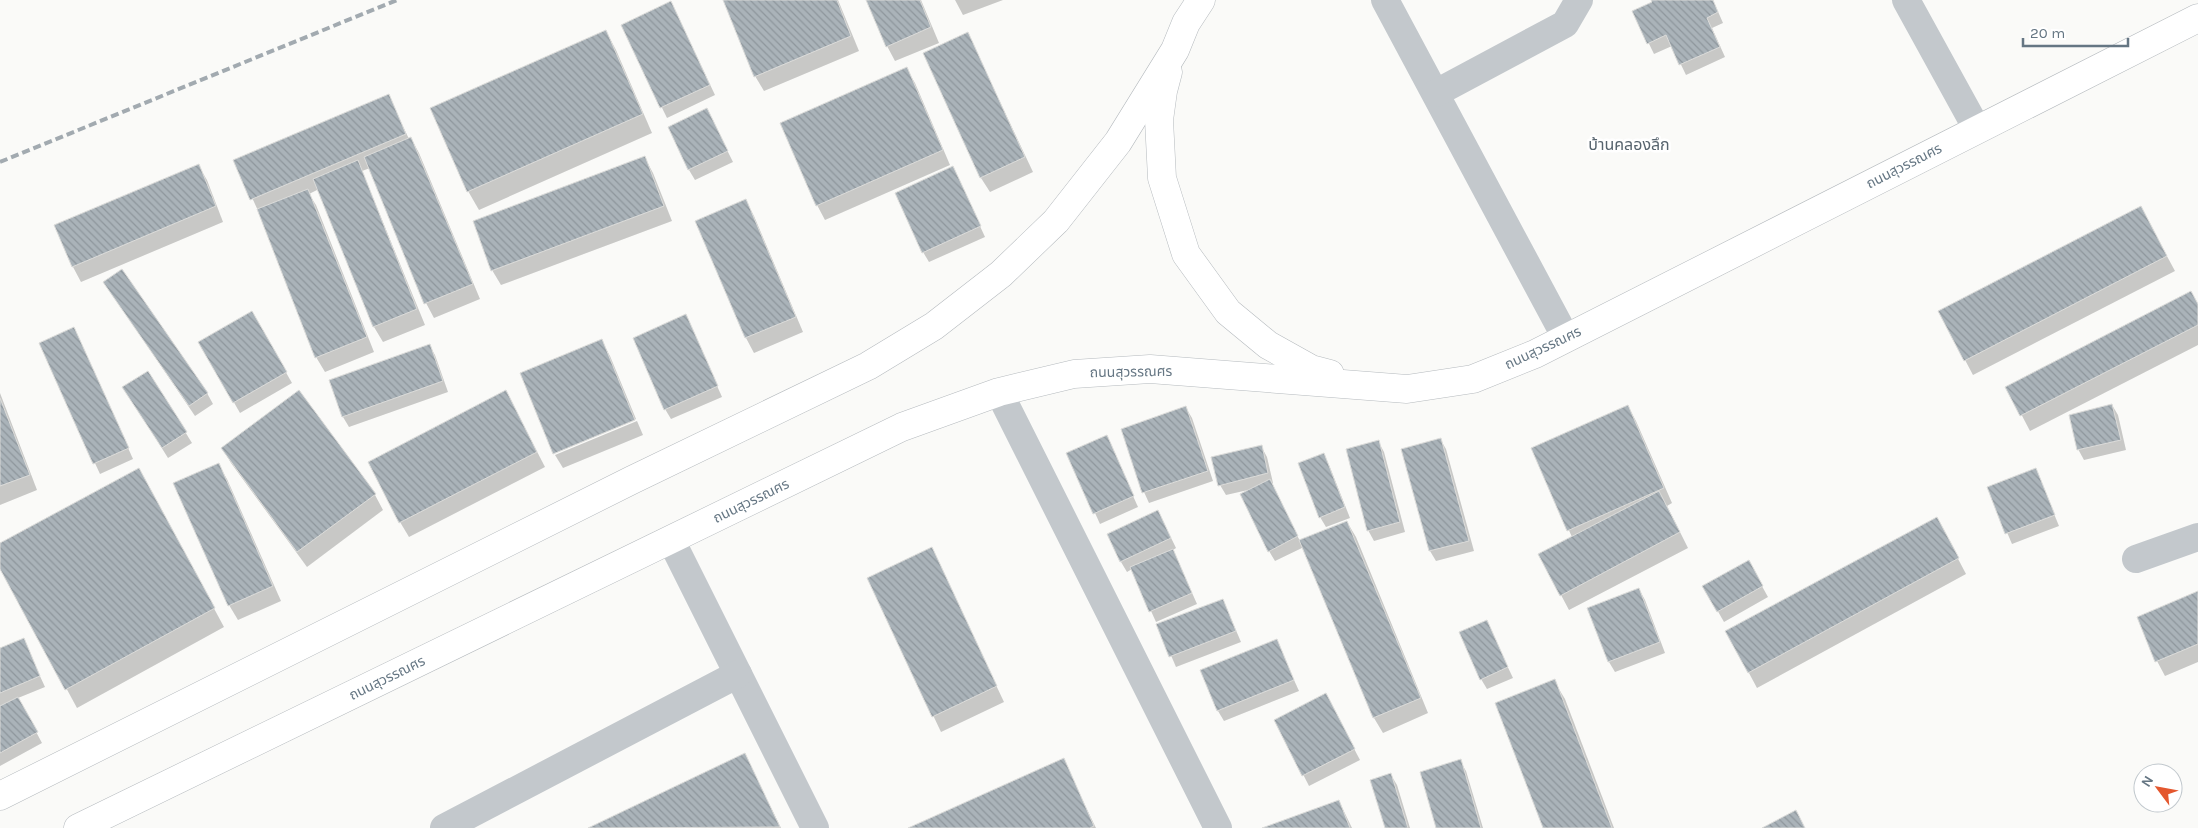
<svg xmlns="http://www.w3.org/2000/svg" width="2198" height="828" font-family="Karla,'Noto Sans Thai',sans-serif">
<defs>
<pattern id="building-back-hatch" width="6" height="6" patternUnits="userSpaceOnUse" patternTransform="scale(1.25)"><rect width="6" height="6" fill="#aab3b9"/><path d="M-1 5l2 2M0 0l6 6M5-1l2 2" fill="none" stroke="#8e969c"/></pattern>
</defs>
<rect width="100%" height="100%" fill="#fafaf8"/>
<g fill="#0003">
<polygon points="724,0 838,0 859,51 764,91 755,76"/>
<polygon points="867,0 921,0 939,43 895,61 887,46"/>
<polygon points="955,0 1003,0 963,15"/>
<polygon points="1652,0 1713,0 1723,23 1712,28 1725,57 1686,75 1672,46 1654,54 1633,11 1653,2"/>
<polygon points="676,13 715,95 667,118 622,26"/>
<polygon points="606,31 616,50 652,133 479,210 468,191"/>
<polygon points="968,34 1033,172 990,192 981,178"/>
<polygon points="906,68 915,83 950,165 825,220 817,205"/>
<polygon points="388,95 409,139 411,138 419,153 480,299 434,318 426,303 370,168 362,171 425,325 383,342 374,327 319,189 309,194 316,205 374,352 325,372 316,357 260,215 235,161"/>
<polygon points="707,110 733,162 695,180 689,170"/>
<polygon points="645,158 653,173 672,221 501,285 492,270"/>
<polygon points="198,165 207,180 223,222 81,282 73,267"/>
<polygon points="958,178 985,237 929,262 923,252"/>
<polygon points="746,201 754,216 803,332 754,353 746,338 697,222"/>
<polygon points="2141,208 2175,271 1973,375 1965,360"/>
<polygon points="104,282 207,393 213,404 195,416"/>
<polygon points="2198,305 2198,345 2030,431 2007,387"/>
<polygon points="252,313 292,383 240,413 200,343"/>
<polygon points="686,316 722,397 671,419 665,409"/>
<polygon points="79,339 133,459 100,474 40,344"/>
<polygon points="602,341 610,356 636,419 554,452"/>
<polygon points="429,345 435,355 448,392 349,427 343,417 330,381"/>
<polygon points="148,372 192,443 168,458 130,397"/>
<polygon points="0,393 37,490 0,505"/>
<polygon points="2112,405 2118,415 2126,450 2084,460 2078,449"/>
<polygon points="1628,406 1636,421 1672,503 1667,506 1688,548 1569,610 1561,595 1572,537 1532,449"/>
<polygon points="514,407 545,467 409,537 400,522"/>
<polygon points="1186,408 1192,418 1213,481 1149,503 1144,492 1122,429"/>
<polygon points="637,421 643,435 563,468 555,455"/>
<polygon points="1106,436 1138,507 1100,524 1068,453"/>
<polygon points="1440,439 1446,449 1474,551 1436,561 1430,551 1403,450"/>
<polygon points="1378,441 1384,452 1405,532 1374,541 1368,530"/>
<polygon points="1261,446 1267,457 1273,483 1271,484 1300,541 1347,522 1356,537 1428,713 1383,733 1374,718 1304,547 1275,561 1269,551 1248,490 1226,495 1220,485"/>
<polygon points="222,448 375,495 383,510 307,567 231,463"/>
<polygon points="1323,454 1329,465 1350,518 1326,527 1320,517"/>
<polygon points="218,464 227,479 281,601 238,620 229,605"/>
<polygon points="2036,470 2059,526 2012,544 1988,488"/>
<polygon points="149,488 224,627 77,708 0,566 0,545"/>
<polygon points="1158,511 1176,548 1173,550 1197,604 1156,622 1132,569 1127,572 1121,562"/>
<polygon points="1945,534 1966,574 1757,688 1727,632"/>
<polygon points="931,548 1004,702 941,732 868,578"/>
<polygon points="1748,561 1768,597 1724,622 1704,587"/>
<polygon points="1639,589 1645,600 1665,653 1615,672 1609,662 1589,609"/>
<polygon points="2198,592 2198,662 2165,676 2157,661 2139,618"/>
<polygon points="1223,600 1241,642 1176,667 1158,625"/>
<polygon points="1486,621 1513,678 1487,689 1481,679"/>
<polygon points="23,639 45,687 18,698 42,743 0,766 0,649"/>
<polygon points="1276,640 1299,691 1224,721 1218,711"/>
<polygon points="1554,681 1565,699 1614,828 1545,828"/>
<polygon points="1331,705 1360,760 1309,786 1276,721"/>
<polygon points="745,755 781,828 591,828"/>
<polygon points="1063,760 1096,828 911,828"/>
<polygon points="1460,761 1466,771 1483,828 1438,828"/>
<polygon points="1391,775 1397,785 1410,828 1386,828"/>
<polygon points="1339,801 1352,828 1266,828"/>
</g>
<g fill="url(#building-back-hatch)" stroke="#dcdcda">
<polygon points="723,0 837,0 851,36 754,77"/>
<polygon points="866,0 920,0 931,27 886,47"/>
<polygon points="1651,0 1713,0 1718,12 1707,18 1720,47 1679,65 1666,35 1647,44 1632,11 1652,2"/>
<polygon points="671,1 710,85 660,108 621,25"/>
<polygon points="606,30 643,114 467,192 430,108"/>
<polygon points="968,32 1025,157 980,178 923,53"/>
<polygon points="907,67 943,150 816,206 780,123"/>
<polygon points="389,94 406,134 250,200 233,160"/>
<polygon points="707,108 728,151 688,170 668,127"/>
<polygon points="411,137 473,284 424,304 364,157"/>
<polygon points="645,156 664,206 491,271 473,221"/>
<polygon points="358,160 417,309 373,327 313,179"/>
<polygon points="199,164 216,206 72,267 54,225"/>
<polygon points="953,166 981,226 922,253 895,193"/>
<polygon points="308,189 367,337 315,358 257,209"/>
<polygon points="746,199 796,317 745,338 695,221"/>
<polygon points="2141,206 2167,256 1964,361 1938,311"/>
<polygon points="122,269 208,393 189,406 103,282"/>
<polygon points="2191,291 2198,304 2198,325 2020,416 2005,387"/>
<polygon points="252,311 287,372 233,403 198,342"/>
<polygon points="686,314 718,386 664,410 633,338"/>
<polygon points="74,327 129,448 93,464 39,343"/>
<polygon points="602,339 635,420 553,454 520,373"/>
<polygon points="430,344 443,381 342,417 329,380"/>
<polygon points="148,371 187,432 162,448 122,387"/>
<polygon points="299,390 376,494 297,552 221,448"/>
<polygon points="506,390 537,452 399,523 368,462"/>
<polygon points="0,398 30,475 0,486"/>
<polygon points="2112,404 2121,440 2077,450 2069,415"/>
<polygon points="1628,405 1664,488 1567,531 1531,448"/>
<polygon points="1186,406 1208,471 1142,493 1121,429"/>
<polygon points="1107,435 1134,496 1093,514 1066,453"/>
<polygon points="1441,438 1469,541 1429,551 1401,449"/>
<polygon points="1379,440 1400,522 1367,531 1346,449"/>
<polygon points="1262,445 1268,473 1218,486 1211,457"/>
<polygon points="1324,453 1345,507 1319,518 1298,463"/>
<polygon points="219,463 273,586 228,606 173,483"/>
<polygon points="139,468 215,608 65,690 0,569 0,543"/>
<polygon points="2036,468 2055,515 2005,534 1987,487"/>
<polygon points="1270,479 1298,536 1268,552 1240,494"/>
<polygon points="1659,491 1680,532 1560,596 1538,554"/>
<polygon points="1158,510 1171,538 1120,562 1107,534"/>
<polygon points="1937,517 1959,558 1748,673 1725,631"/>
<polygon points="1347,521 1421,698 1373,718 1299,540"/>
<polygon points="932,547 997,686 932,717 867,578"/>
<polygon points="1173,549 1192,593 1149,612 1130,567"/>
<polygon points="1749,560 1763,586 1717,612 1702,586"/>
<polygon points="1639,588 1660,642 1608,662 1587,608"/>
<polygon points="2198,591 2198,644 2155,662 2137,617"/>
<polygon points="1223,599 1236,631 1169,657 1156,624"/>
<polygon points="1487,620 1508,667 1480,680 1459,632"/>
<polygon points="24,638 40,676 0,693 0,648"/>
<polygon points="1277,639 1294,680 1217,711 1200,670"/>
<polygon points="1555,679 1612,828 1543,828 1495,703"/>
<polygon points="1326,693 1355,749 1302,776 1274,720"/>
<polygon points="18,697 38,732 0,753 0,706"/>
<polygon points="745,753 780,827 588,828"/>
<polygon points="1064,758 1094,826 1090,828 908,828"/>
<polygon points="1461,759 1481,828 1436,828 1420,772"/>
<polygon points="1391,773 1408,828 1385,828 1370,780"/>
<polygon points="1339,800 1350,828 1262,828"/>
<polygon points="1796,810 1805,828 1762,828"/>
</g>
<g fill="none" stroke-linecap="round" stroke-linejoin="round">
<defs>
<g id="major">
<polyline points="1168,72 1163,91 1159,120 1162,178 1186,254 1228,312 1268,345 1311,369 1330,374"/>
<polyline points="0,796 632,480 868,366 934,326 1001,274 1056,221 1118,142 1175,50 1186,23 1201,0"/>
<polyline points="78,828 902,427 999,392 1074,374 1150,369 1407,389 1473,379 1535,354 2198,18"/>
</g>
</defs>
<use href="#major" stroke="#b5babe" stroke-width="29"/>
<g stroke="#c3c8cc" stroke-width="28">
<polyline points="1385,0 1566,338"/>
<polyline points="1906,0 1977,129"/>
<polyline points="1436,93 1565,24 1579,0"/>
<polyline points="999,392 1218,828"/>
<polyline points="671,540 815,828"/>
<polyline points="2136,559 2198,537"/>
<polyline points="444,828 738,674"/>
</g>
<use href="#major" stroke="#fff" stroke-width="28"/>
<polyline stroke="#a2aab0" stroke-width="4" stroke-dasharray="8 4" stroke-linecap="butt" points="0,162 397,0"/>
</g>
<g text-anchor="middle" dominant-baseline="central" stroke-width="5" stroke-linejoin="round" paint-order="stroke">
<g font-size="14" fill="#657683" stroke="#fff">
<text transform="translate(1904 166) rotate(-27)">ถนนสุวรรณศร</text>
<text transform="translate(1543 348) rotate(-25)">ถนนสุวรรณศร</text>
<text transform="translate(1131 372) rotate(-1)">ถนนสุวรรณศร</text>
<text transform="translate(751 501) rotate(-26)">ถนนสุวรรณศร</text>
<text transform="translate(387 678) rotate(-26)">ถนนสุวรรณศร</text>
</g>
<g font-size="16" fill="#57646e" stroke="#fff">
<text x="1629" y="144">บ้านคลองลึก</text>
</g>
</g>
<g transform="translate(2158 788) rotate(302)"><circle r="24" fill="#ffffff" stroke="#c1c8cd"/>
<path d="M0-4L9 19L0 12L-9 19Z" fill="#e4572e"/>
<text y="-8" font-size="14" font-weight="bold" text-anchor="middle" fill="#657683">N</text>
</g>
<path d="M2023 38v8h105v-8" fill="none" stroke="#657683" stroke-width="2.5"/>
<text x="2030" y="38" font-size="15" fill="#657683" stroke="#ffffff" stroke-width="4" paint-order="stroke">20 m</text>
</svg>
